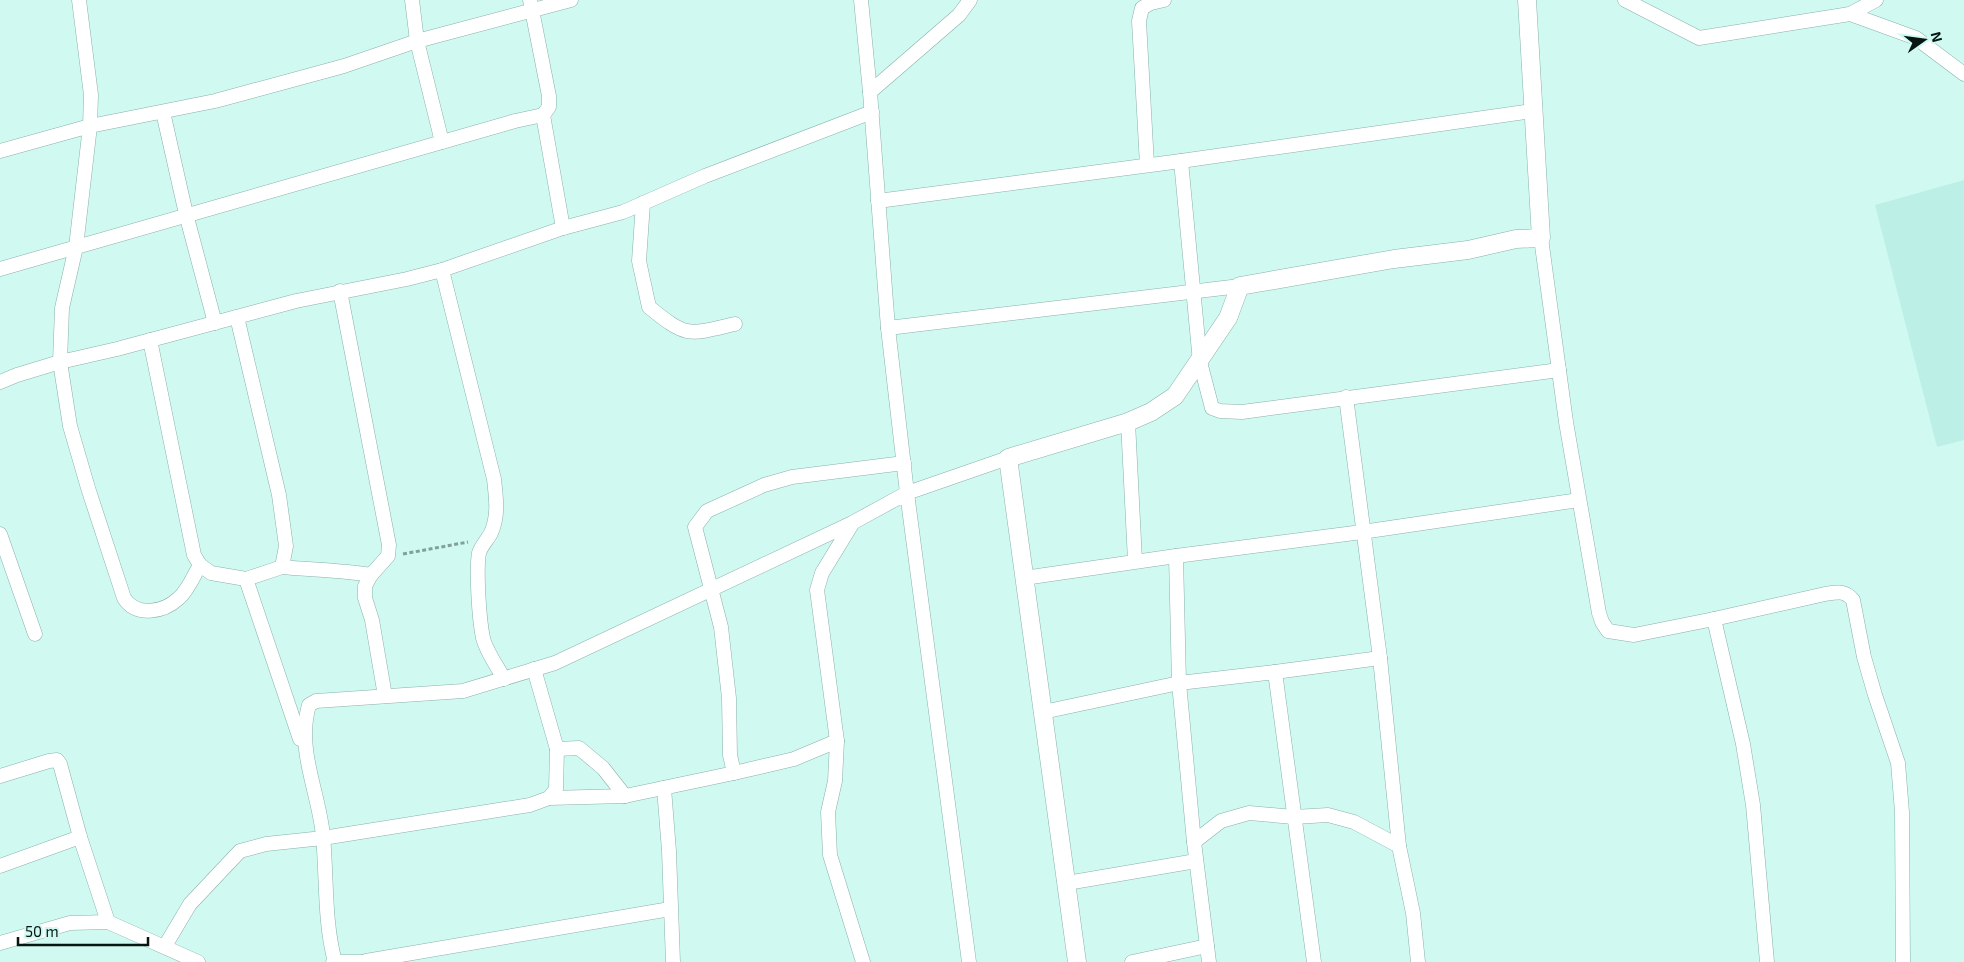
<svg xmlns="http://www.w3.org/2000/svg" width="1964" height="962" font-family="'Exo 2',sans-serif">
<rect width="100%" height="100%" fill="#d0faf1"/>
<polygon fill="#bcf0e6" points="1964,180 1964,440 1937,447 1875,205"/>
<g fill="none" stroke-linecap="round" stroke-linejoin="round">
<defs>
<g id="minor">
<path d="M 79,0 L 91,95 L 90,126 L 76,247 L 62,308 L 60,362 L 70,426 L 88,488 L 124,598 C 136,617 163,613 179,598 C 188,590 194,575 200,565"/>
<polyline points="412,0 417,41 442,142"/>
<polyline points="861,0 870,92"/>
<polyline points="970,0 959,15 870,92 888,328 907,493 1008,458"/>
<polyline points="1625,0 1699,38 1850,14 1916,38 1964,74"/>
<polyline points="1850,14 1876,0"/>
<polyline points="163,112 186,214 215,323"/>
<polyline points="543,115 563,228"/>
<polyline points="0,151 90,126 215,101 344,66 417,41 571,0"/>
<polyline points="1181,161 1200,362 1212,408 1220,411 1242,412 1559,370"/>
<polyline points="1147,165 1139,21 1142,8 1151,3 1164,0"/>
<polyline points="878,201 1181,161 1532,111"/>
<path d="M 643,203 L 639,261 L 649,307 C 687,338 688,335 735,324"/>
<polyline points="1541,238 1566,422 1599,613 1602,622 1608,631 1634,635 1714,619 1743,744 1753,805 1767,962"/>
<polyline points="0,269 515,121 543,115 549,107 549,96 530,0"/>
<path d="M 442,270 L 494,479 C 496,498 499,515 491,533 C 488,539 481,546 479,553 C 476,570 479,619 483,638 C 486,651 497,666 504,679"/>
<polyline points="340,291 389,545 388,556 371,575 365,586 365,598 372,620 385,696"/>
<polyline points="888,328 1240,286"/>
<polyline points="150,340 194,555 200,565 211,573 246,579 282,567 286,546 279,495 237,317"/>
<polyline points="0,382 17,375 60,362 117,349 296,301 407,279 442,270 563,228 623,212 705,176 872,112"/>
<polyline points="1346,397 1380,658 1399,846"/>
<polyline points="1128,422 1135,561"/>
<polyline points="852,524 822,573 817,590 837,741 835,781 828,812 830,855 863,962"/>
<polyline points="0,534 35,634"/>
<path d="M 282,567 C 312,570 341,570 371,575"/>
<polyline points="1024,578 1176,556"/>
<polyline points="246,579 300,739"/>
<path d="M 1714,619 L 1825,594 C 1837,592 1845,590 1853,600 L 1864,657 L 1875,695 L 1898,763 L 1902,812 L 1903,962"/>
<polyline points="534,669 557,749 579,748 603,768 625,796"/>
<polyline points="1275,672 1380,658"/>
<polyline points="1043,712 1179,683 1275,672 1314,962"/>
<polyline points="837,741 794,759 734,773 730,755 729,698 721,627 695,527 707,511 764,485 792,477 904,463"/>
<polyline points="0,776 49,761 57,760 60,764 80,837 108,922"/>
<polyline points="664,788 669,851 673,962"/>
<polyline points="549,798 625,796 734,773"/>
<polyline points="1194,842 1221,821 1249,813 1294,817 1328,815 1354,822 1399,846 1413,913 1418,962"/>
<polyline points="0,866 80,837"/>
<polyline points="1067,883 1196,861"/>
<polyline points="0,943 70,923 108,922 198,962"/>
<polyline points="165,946 190,904 240,851 266,844 323,838 530,805 549,798 556,789 557,749"/>
<polyline points="366,961 670,909"/>
<path d="M 333,962 L 335,962 C 324,921 327,879 323,836 C 319,792 296,750 309,705 L 316,701 L 463,691 L 555,663 L 852,523 L 907,493 L 969,962"/>
<polyline points="335,962 366,962"/>
<polyline points="1132,962 1207,946"/>
<polyline points="1209,962 1194,842 1179,683 1176,556 1362,532 1579,500"/>
</g>
<polyline id="tertiary" points="1077,962 1008,458 1128,422 1151,412 1175,396 1228,318 1240,286 1394,259 1468,250 1516,239 1541,238 1527,0"/>
</defs>
<use href="#minor" stroke="#89b1a9" stroke-width="15"/>
<use href="#tertiary" stroke="#89b1a9" stroke-width="19"/>
<polyline stroke="#80a099" stroke-width="3" stroke-dasharray="4 2.5" stroke-linecap="butt" points="403,554 468,542"/>
<use href="#minor" stroke="#fff" stroke-width="14"/>
<use href="#tertiary" stroke="#fff" stroke-width="18"/>
</g>
<g transform="translate(1924 40) rotate(76)" stroke="#d0faf1" stroke-width="4" paint-order="stroke">
<path d="M0-4L9 19L0 12L-9 19Z" fill="#071613"/>
<text y="-8" font-size="14" font-weight="bold" text-anchor="middle" fill="#071613">N</text>
</g>
<path d="M18 937v8h130v-8" fill="none" stroke="#071613" stroke-width="2.5"/>
<text x="25" y="937" font-size="15" fill="#071613" stroke="#d0faf1" stroke-width="4" paint-order="stroke">50 m</text>
</svg>
